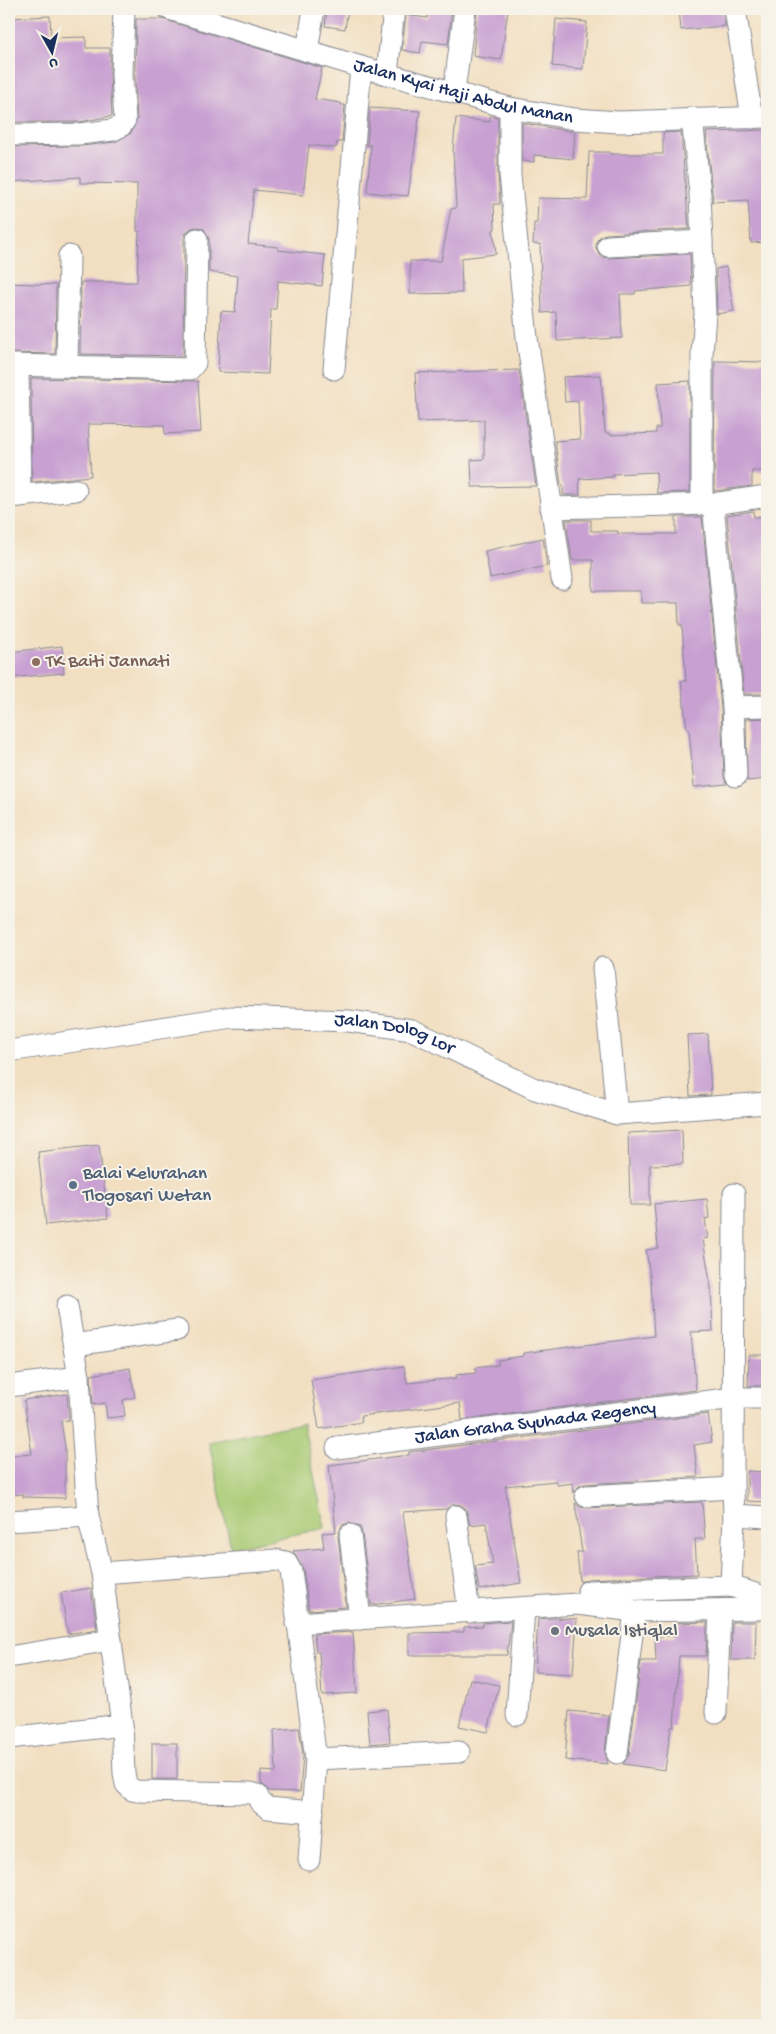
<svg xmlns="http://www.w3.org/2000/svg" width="776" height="2034" font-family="'Gochi Hand',sans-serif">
<rect width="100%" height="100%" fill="#f7f3e8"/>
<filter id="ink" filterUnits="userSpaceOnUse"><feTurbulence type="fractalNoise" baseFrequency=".02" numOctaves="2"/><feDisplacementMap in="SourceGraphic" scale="10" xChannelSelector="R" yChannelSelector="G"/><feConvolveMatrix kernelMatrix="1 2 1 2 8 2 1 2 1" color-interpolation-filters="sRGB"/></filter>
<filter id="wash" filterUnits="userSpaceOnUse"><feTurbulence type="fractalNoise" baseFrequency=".0096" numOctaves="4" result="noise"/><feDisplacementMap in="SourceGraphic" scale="20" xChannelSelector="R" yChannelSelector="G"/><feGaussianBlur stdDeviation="1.12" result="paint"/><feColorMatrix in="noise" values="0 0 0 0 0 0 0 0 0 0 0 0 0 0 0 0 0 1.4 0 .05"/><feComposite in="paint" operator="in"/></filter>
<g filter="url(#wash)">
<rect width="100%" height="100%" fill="#f2dfc1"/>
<polygon fill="#a9cb74" stroke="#627d69" points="303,1423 325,1528 231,1548 209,1442"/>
<g id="blocks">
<g fill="#c8a0d2">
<polygon points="327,9 348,9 345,29 325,26"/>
<polygon points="434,9 452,9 448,44 422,41 420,53 402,50 406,15 427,18 428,11 433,12"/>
<polygon points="477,9 508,9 501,60 473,56"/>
<polygon points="679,9 723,9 725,26 681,30"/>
<polygon points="50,16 51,38 86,37 86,48 110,48 110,76 112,116 79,122 10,122 10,102 11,102 9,18"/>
<polygon points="136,19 162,19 322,68 315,99 341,103 341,105 345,105 342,142 337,142 336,148 309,145 303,195 254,190 248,244 278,247 278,250 325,255 322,286 278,281 276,309 271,309 268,374 218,372 221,311 235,312 238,276 209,272 209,239 204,229 198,227 191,228 186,233 184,239 183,356 80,354 81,282 137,282 139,231 137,231 137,184 80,183 80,177 9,182 9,147 82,146 115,142 131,133 137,119 135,75"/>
<polygon points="556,19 587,22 583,69 552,66"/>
<polygon points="370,108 420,111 408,196 367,192 371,145 367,145"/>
<polygon points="490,116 498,118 498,175 500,204 494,204 495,229 493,230 496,254 461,258 462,293 410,294 410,261 441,261 451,209 456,208 453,150 456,118 490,122"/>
<polygon points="522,123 575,132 573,159 534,155 534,162 522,161"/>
<polygon points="767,130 767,242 751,243 748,200 713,202 706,132"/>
<polygon points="681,132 689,229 607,234 602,235 597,240 596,247 598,253 602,257 609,258 690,254 691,286 635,291 635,294 620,294 622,338 557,341 556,312 542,313 540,244 533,244 534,223 537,223 538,198 587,199 589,152 610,152 610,154 663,154 663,133"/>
<polygon points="726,267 734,311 717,314 716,269"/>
<polygon points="9,283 56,285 55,354 9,353"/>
<polygon points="715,361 767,362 767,471 752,471 752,486 714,491"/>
<polygon points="519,370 536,486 472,487 471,460 484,459 484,420 418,422 415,373"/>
<polygon points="601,375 605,433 610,433 610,435 656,433 656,428 660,428 658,383 690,381 690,492 657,493 656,472 613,474 613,477 579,479 580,495 563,495 563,485 561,485 555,441 580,439 578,401 565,402 563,377"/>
<polygon points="31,378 198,381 201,432 165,434 164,425 88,424 91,476 32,482"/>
<polygon points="753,511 754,517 767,516 767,694 744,694 727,515"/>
<polygon points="676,517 702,517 721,708 724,777 727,784 694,787 689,729 687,729 681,681 686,681 682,625 679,625 678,603 641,603 641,591 593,591 593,560 572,560 566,520 591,520 591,531 618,531 618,534 676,534"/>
<polygon points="543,538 547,566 490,578 485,551"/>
<polygon points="62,646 64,673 9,678 9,652"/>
<polygon points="767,718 767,779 747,781 746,719"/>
<polygon points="708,1034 711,1095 690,1096 687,1035"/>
<polygon points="682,1130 683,1164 650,1165 650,1205 630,1205 628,1133"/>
<polygon points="99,1145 108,1218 46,1225 38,1152"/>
<polygon points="707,1199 709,1218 705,1219 708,1238 703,1239 711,1288 713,1331 691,1332 696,1390 462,1420 460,1403 361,1416 362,1422 319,1429 311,1380 404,1366 407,1383 457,1378 456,1375 476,1373 475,1368 498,1365 498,1360 523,1356 523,1353 654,1336 651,1283 646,1250 658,1248 654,1204"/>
<polygon points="749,1355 767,1355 767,1386 748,1386"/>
<polygon points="130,1368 135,1397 123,1400 125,1416 107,1418 105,1403 93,1405 91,1375"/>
<polygon points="67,1394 69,1420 61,1421 65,1447 65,1498 23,1497 23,1494 9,1495 9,1456 32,1454 24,1400"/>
<polygon points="708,1414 712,1442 694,1445 698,1477 585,1484 579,1486 574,1493 573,1483 557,1485 556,1481 505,1486 521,1583 479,1590 475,1566 493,1564 486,1523 470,1525 466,1509 461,1505 455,1504 446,1509 403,1512 415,1599 371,1605 362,1533 360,1527 349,1523 342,1525 338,1536 346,1607 309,1610 303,1569 293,1551 324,1548 322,1533 336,1532 329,1465 409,1455 409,1452"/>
<polygon points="747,1471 767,1472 767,1502 747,1501"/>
<polygon points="702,1502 705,1539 695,1539 697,1574 588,1579 580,1582 577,1552 582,1552 575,1503 580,1507 587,1508"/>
<polygon points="91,1588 97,1629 68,1634 61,1593"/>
<polygon points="552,1618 577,1619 573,1674 535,1672 538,1619"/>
<polygon points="511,1621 507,1655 409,1655 409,1633 464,1632 464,1627 483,1626 483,1623"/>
<polygon points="707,1622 706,1656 679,1656 674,1727 671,1727 665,1770 623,1764 629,1755 641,1661 656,1661 655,1636 675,1636 675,1623"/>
<polygon points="732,1622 756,1622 755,1660 731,1660"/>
<polygon points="353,1632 357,1693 322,1695 319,1652 316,1652 314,1634"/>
<polygon points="470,1679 499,1685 488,1732 459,1726"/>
<polygon points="387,1709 390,1742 370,1744 367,1711"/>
<polygon points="569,1711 609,1715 605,1751 608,1764 565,1760"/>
<polygon points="299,1728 303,1755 300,1792 269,1791 261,1783 261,1771 276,1772 274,1730"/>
<rect x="152" y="1743" width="25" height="36"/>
</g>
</g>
</g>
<g filter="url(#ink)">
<use href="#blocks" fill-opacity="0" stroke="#868790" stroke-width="1"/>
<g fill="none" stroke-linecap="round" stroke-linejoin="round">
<defs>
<g id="minor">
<path id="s1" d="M 169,9 L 361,67 L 510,108 L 575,119 L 618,122 L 767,117"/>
<polyline points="735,9 752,118"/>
<polyline points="307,51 314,9"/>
<polyline points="387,74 394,9"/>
<polyline points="454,92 465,9"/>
<polyline points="510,108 510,175 527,338 562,579"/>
<polyline points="692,118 700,194 705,314 702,354 702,503"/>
<polyline points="9,135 80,134 113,130 121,126 125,120 122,75 124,9"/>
<polyline points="608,246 702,241"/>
<polyline points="9,365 190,369 195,363 197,239"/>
<polyline points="18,365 20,496"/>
<polyline points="67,365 69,256"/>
<polyline points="334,369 361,67"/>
<polyline points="9,497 76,490"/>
<polyline points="713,504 733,707 736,776"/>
<polyline points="551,508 713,504 767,496"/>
<polyline points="733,707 767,706"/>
<polyline points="603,968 617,1114"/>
<path id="s2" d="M 9,1051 L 232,1017 L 349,1021 L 412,1030 L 535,1089 L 617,1114 L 767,1103"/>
<polyline points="734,1194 733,1488 734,1515 731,1586 767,1598"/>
<polyline points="67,1306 79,1377 88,1516 102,1573 122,1725 124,1773 126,1784 132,1790 137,1791 251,1793 257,1795 260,1802 268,1808 313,1812"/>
<polyline points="74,1345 177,1330"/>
<polyline points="9,1386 79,1377"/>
<path id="s3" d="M 337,1448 L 734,1398 L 767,1398"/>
<polyline points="586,1496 733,1488"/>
<polyline points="734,1515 767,1517"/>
<polyline points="456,1516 469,1612"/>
<polyline points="9,1521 88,1516"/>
<polyline points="350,1535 360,1619"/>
<polyline points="102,1573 276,1560 286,1562 291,1571 316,1759 309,1860"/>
<polyline points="588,1591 731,1586"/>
<polyline points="297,1623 577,1604 635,1611 758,1609"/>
<polyline points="9,1657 111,1640"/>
<polyline points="716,1713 720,1610"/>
<polyline points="517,1715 524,1608"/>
<polyline points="9,1738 122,1725"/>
<polyline points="617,1753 635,1611"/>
<polyline points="316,1759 459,1752"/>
</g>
</defs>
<use href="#minor" stroke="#868790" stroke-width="23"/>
<use href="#minor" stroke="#fff" stroke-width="21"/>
</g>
</g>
<circle fill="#8d6e63" stroke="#f7f3e8" stroke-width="2" cx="36" cy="662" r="5"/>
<circle fill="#5c6f8a" stroke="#f7f3e8" stroke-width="2" cx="73" cy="1185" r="5"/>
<circle fill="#6b7280" stroke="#f7f3e8" stroke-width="2" cx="555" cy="1631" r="5"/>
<g text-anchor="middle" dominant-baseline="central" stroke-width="4" stroke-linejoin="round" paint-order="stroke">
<g font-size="19" fill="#1b2f5e" stroke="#f7f3e8">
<text stroke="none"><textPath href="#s1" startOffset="306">Jalan Kyai Haji Abdul Manan</textPath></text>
<text stroke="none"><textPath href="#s2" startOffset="390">Jalan Dolog Lor</textPath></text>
<text stroke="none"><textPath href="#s3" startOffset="200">Jalan Graha Syuhada Regency</textPath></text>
</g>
<g font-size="19" fill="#785e54" stroke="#f7f3e8" text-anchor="start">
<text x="46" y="662">TK Baiti Jannati</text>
</g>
<g font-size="19" fill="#4e5e75" stroke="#f7f3e8" text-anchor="start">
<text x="83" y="1174">Balai Kelurahan<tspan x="83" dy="22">Tlogosari Wetan</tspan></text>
</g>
<g font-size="19" fill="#5b616d" stroke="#f7f3e8" text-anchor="start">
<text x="565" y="1631">Musala Istiqlal</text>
</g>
</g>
<rect width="776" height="2034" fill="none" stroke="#f7f3e8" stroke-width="30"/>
<g transform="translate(52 52) rotate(172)" stroke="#f7f3e8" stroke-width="4" paint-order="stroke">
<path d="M0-4L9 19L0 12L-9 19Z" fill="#1b2f5e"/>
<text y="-8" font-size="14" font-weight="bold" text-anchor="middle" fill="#1b2f5e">U</text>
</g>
</svg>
